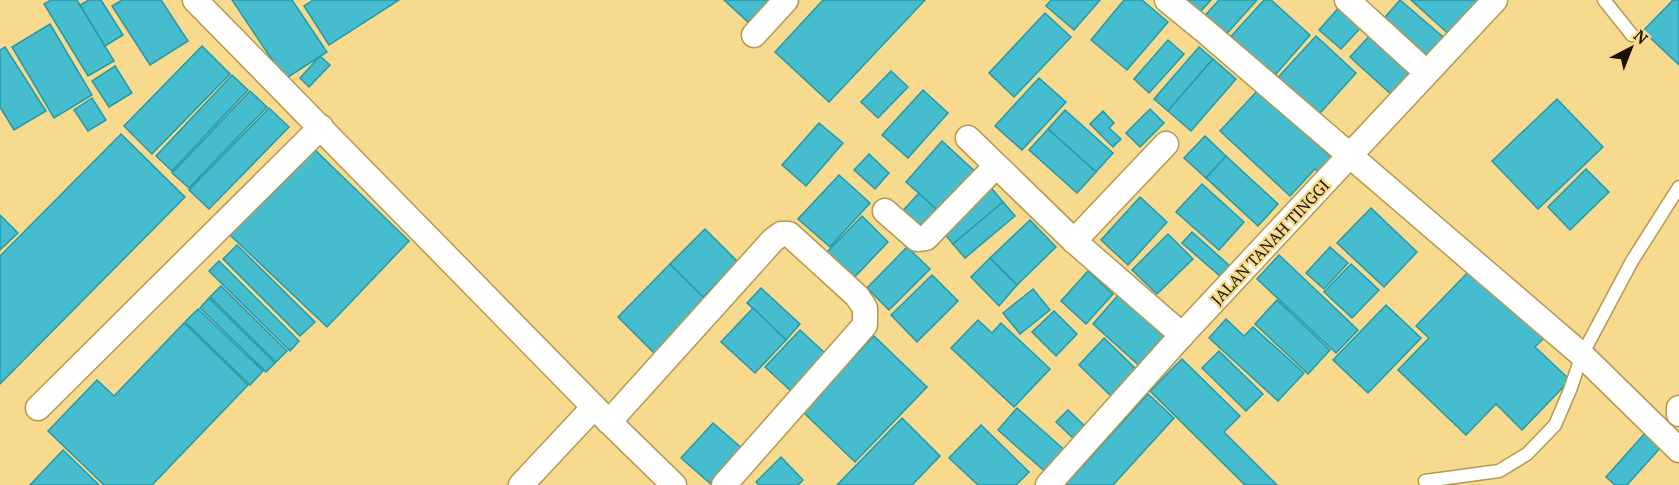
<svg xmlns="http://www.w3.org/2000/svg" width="1679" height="485" font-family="'PT Serif',serif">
<rect width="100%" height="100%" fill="#f7da8e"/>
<g fill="#46bdcf" stroke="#2499a9" stroke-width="1.5">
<polygon points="51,0 77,0 114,61 88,76 44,4"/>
<polygon points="89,0 101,0 123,35 105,46 80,5"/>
<polygon points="122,0 161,0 188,41 150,65 112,6"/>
<polygon points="232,0 292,0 327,52 285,79"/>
<polygon points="313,0 399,0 329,45 304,6"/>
<polygon points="724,0 772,0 750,24"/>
<polygon points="823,0 925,0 829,102 775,52"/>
<polygon points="1051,0 1100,0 1074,30 1046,6"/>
<polygon points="1124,0 1142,0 1168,22 1127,70 1091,40"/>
<polygon points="1171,0 1211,0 1193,20"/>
<polygon points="1219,0 1257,0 1222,39 1201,20"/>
<polygon points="1264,0 1271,0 1310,35 1269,82 1225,43"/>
<polygon points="1400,0 1449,42 1428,65 1381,22"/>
<polygon points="1411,0 1485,0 1452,37"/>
<polygon points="1673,0 1679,0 1679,65 1643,31"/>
<polygon points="1342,4 1364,24 1341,49 1319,30"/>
<polygon points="1045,13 1071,37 1014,97 989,73"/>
<polygon points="50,24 92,95 54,118 12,47"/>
<polygon points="1373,32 1417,72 1394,97 1350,57"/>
<polygon points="1316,36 1356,73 1313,121 1272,84"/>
<polygon points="1168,40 1184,54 1149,93 1134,79"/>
<polygon points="202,46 230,74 152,154 124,126"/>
<polygon points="5,47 46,111 14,130 0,107 0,50"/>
<polygon points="1199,47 1213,59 1168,111 1154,99"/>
<polygon points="320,56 330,65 309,87 300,78"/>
<polygon points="1213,59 1236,79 1191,131 1168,111"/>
<polygon points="115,66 132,93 109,107 92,81"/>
<polygon points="891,71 908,87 878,118 861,102"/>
<polygon points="232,75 248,90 172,171 156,156"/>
<polygon points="1039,78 1066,102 1022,150 995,126"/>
<polygon points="1259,89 1335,161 1322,175 1315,169 1290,196 1220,131"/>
<polygon points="923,90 948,113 908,158 882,135"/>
<polygon points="250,91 267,107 189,188 172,173"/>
<polygon points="92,98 106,120 88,131 74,110"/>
<polygon points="1557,99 1603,147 1538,209 1492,161"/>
<polygon points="269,108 289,127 209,209 189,190"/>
<polygon points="1150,109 1164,123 1140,147 1126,133"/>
<polygon points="1065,110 1113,153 1096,172 1048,129"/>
<polygon points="1103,111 1114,123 1109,128 1121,139 1113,147 1090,124"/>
<polygon points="819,123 843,143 806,186 782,165"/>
<polygon points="1048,129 1096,172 1077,193 1029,150"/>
<polygon points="121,134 185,197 0,384 0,256"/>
<polygon points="1205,136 1226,156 1206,178 1184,158"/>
<polygon points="942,141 980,176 944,216 906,182"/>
<polygon points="313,148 409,241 327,327 230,235"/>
<polygon points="869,154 889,173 875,189 854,170"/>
<polygon points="1226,156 1278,204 1258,226 1206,178"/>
<polygon points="1586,169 1609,192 1570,230 1548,207"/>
<polygon points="839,175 870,203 830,247 798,219"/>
<polygon points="988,184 1003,202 953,244 938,226"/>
<polygon points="1202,184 1244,222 1219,250 1176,212"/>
<polygon points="919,193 940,213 921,234 899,215"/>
<polygon points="1140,197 1167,222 1128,265 1101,240"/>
<polygon points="1003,202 1015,216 965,258 953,244"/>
<polygon points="1371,208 1417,252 1384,287 1337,243"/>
<polygon points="0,215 18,233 0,250"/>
<polygon points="862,216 888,242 848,284 826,253"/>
<polygon points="1030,220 1056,247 1017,285 990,258"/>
<polygon points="705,229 738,262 703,297 670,264"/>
<polygon points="1192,232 1230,266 1221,277 1182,243"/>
<polygon points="1168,234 1193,259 1157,294 1132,270"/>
<polygon points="237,245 315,322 300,336 223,259"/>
<polygon points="907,247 930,269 889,310 867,288"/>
<polygon points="1330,247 1348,263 1324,289 1306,273"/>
<polygon points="1279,255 1358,330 1336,353 1257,279"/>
<polygon points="990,258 1017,285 999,306 971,277"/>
<polygon points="219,261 299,341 290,351 209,271"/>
<polygon points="670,264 711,305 659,358 618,317"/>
<polygon points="1351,264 1379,290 1352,318 1324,292"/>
<polygon points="1475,265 1547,335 1535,347 1570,380 1522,430 1496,404 1466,435 1398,370 1429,338 1416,326"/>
<polygon points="1088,271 1113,294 1086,324 1061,301"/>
<polygon points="932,275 958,301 917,342 891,315"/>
<polygon points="221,286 287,351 276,362 210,297"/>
<polygon points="761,288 800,324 786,340 747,303"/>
<polygon points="1033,289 1050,310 1020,334 1003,313"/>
<polygon points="1120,293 1171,338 1144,370 1093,324"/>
<polygon points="209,298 275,363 266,372 200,308"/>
<polygon points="1277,300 1330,350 1308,374 1255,324"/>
<polygon points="1386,305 1421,338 1368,393 1333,360"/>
<polygon points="753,308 786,340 755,373 721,342"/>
<polygon points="198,309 263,371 250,385 185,322"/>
<polygon points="1054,311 1077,334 1056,356 1032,332"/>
<polygon points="1226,319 1244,336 1253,327 1304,373 1278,401 1209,338"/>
<polygon points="978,320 992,333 1001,323 1050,369 1014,407 951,348"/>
<polygon points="184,323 248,385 152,485 104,485 48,431 97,380 114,396"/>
<polygon points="800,330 826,354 791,391 765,367"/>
<polygon points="874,336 927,387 855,462 802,411"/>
<polygon points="1104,338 1138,371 1113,398 1079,365"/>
<polygon points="1219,351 1263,394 1246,411 1202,368"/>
<polygon points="1182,359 1240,416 1224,432 1277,485 1245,485 1150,391"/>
<polygon points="1148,394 1174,418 1113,485 1065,485"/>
<polygon points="1017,408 1068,453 1049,475 998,430"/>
<polygon points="1068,410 1087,428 1075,440 1056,422"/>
<polygon points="902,418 940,456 912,485 837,485"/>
<polygon points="713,423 744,450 712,485 681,458"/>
<polygon points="981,425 1029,472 1016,485 978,485 949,458"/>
<polygon points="1645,433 1661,447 1627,485 1615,485 1606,477"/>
<polygon points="63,450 99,485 30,485"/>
<polygon points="781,457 803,480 798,485 759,485 756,482"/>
</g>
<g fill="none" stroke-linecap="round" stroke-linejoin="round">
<defs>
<g id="service">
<polyline points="1604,0 1632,35"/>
<polyline points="1425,481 1499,471 1527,454 1555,425 1570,390 1582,355 1632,261 1679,187"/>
</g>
<g id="minor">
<polyline points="195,0 594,407 674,485"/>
<polyline points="1167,0 1205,31 1582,355 1679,450"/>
<polyline points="1347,0 1426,72"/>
<polyline points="754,35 786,0"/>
<polyline points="968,138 1074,241 1182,335"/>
<polyline points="885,211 917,239 926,238 996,166"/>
<polyline points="1074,241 1166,144"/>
<polyline points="38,408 321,127"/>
<polyline points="1679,408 1679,414"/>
<polyline points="609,422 773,240 781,234 789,234 857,296 865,308 865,325 724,485"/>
<polyline points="521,485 594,407"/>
<polyline points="1048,485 1182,335 1495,0"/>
</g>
</defs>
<use href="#service" stroke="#b5994f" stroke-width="15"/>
<use href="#minor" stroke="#b5994f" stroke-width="27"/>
<use href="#service" stroke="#fff" stroke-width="12"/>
<use href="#minor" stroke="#fff" stroke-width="24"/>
</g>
<g text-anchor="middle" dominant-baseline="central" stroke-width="5" stroke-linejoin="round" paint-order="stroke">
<g font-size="16" fill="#1a1200" stroke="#f7da8e">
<text transform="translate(1270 242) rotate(-47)">JALAN TANAH TINGGI</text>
</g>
</g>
<g transform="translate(1631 48) rotate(42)" stroke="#f7da8e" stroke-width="4.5" paint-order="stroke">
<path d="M0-4.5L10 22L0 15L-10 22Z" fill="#1a1200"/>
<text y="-9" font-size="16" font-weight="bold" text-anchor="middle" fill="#1a1200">N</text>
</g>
</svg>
